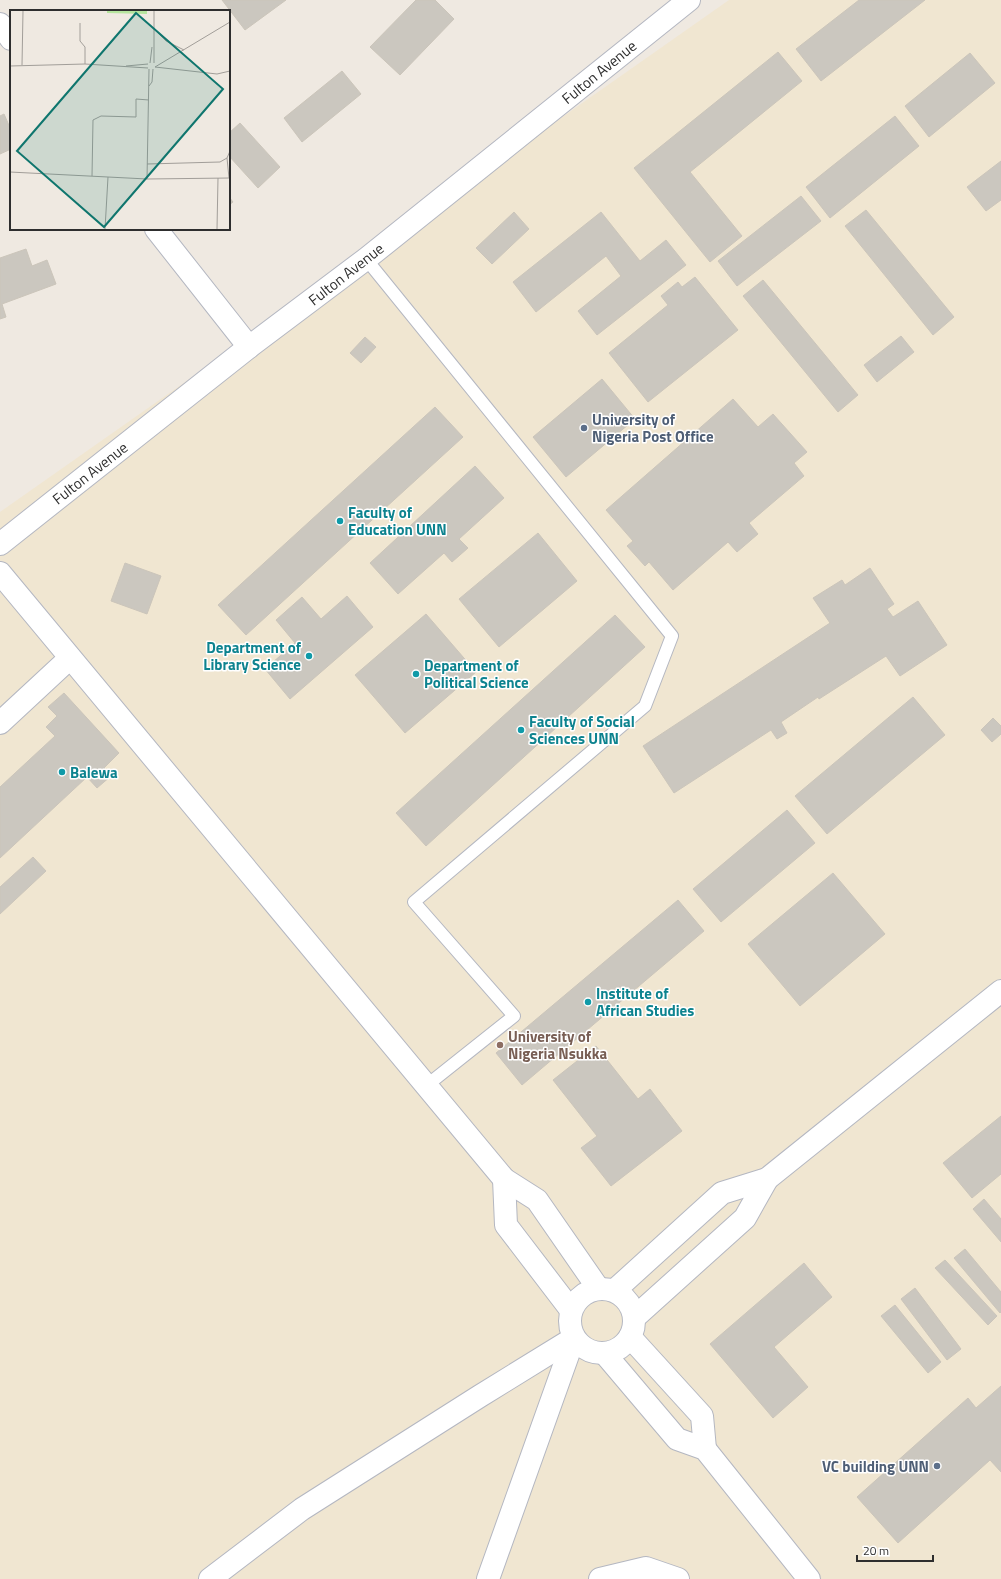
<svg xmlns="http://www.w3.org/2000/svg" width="1001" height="1579" font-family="'Titillium Web',sans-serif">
<rect width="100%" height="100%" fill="#efe9e1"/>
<polygon fill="#f0e6d1" points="729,0 1001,0 1001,1579 0,1579 0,512"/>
<g fill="#cbc7bf" stroke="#cbc5ba">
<polygon points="222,0 286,0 245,30"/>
<polygon points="416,0 435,0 454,19 400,75 370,47"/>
<polygon points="859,0 925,0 821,81 796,49"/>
<polygon points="778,52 802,81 690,172 742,236 710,262 634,168"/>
<polygon points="970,53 995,83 929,137 905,106"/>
<polygon points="342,71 361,94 302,142 284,118"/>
<polygon points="4,114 11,130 11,149 0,154 0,116"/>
<polygon points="895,116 919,146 830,218 806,187"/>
<polygon points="240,123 280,167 258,188 229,156 229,133"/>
<polygon points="1001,161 1001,200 986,211 967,187"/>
<polygon points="801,196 821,221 737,286 718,261"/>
<polygon points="229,197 233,202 229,205"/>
<polygon points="866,210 954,317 933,335 845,226"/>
<polygon points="514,212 529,229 492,264 476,248"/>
<polygon points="601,212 640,261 666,240 686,265 597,335 578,311 621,276 606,256 536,312 513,282"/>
<polygon points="26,249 32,266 47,260 56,284 2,304 6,317 0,319 0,258"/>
<polygon points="695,277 738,330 648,402 609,353 668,305 661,296 678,282 682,287"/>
<polygon points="763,280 858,395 838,412 743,296"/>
<polygon points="901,336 914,352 877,382 864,365"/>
<polygon points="365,337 376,347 361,363 350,353"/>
<polygon points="602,379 635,419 566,477 533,437"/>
<polygon points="733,399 758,427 773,414 807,452 794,463 804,476 749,523 758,534 737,552 728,542 673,590 649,562 645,566 627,546 633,541 606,510"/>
<polygon points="435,407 463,437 246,635 218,605"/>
<polygon points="475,466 504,498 459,539 468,548 452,562 444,553 398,594 370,563"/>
<polygon points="538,533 577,581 499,647 459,599"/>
<polygon points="125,563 161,576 147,614 111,601"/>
<polygon points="870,568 894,604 887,609 893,617 918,601 947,645 900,676 886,656 819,699 818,697 781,722 787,733 777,739 771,730 674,793 643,746 830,623 813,598 842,580 845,585"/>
<polygon points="347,596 373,627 290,699 265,669 295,643 276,620 302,597 321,619"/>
<polygon points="426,614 476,672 405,733 355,675"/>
<polygon points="615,615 645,647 426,846 396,813"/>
<polygon points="64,693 119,753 104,768 111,776 97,788 87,777 0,858 0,787 55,736 46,727 57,716 48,707"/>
<polygon points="913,697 945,735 827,834 795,796"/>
<polygon points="993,718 1001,726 1001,734 992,742 981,730"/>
<polygon points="787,810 815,843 721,922 693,889"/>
<polygon points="33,857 46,871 0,914 0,887"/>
<polygon points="833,873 885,934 800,1006 748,944"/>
<polygon points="678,900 704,931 522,1085 496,1053"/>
<polygon points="596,1046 638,1099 650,1089 682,1131 611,1186 581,1148 597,1136 553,1080"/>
<polygon points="1001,1116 1001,1174 972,1198 943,1163"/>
<polygon points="984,1199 1001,1219 1001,1242 973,1209"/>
<polygon points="965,1249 1001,1292 1001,1312 1000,1313 954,1258"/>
<polygon points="945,1260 997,1316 988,1325 935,1268"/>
<polygon points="804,1263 832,1297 774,1347 808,1387 773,1418 710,1344"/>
<polygon points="915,1288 961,1349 947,1360 901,1299"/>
<polygon points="895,1305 941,1362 928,1373 881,1316"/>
<polygon points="1001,1386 1001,1472 990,1460 898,1543 857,1497 968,1398 976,1408"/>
</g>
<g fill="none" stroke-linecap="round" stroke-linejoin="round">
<defs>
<polyline id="service" points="366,259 672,636 645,706 414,902 514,1016 426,1086"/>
<g id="minor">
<polyline points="0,24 11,39"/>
<polyline points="156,229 249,347"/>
<polyline points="0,573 504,1179"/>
<polyline points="0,723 70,658"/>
<polyline points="210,1579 302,1509 480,1396 574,1338"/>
<polyline points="488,1579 574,1338"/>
<polyline points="600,1579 646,1568 678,1579"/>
</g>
<g id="tertiary">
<polyline points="0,544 249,347 366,259 689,0"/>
<polyline points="504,1179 506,1225 571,1310"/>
<polyline points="504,1179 537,1200 598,1288"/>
<circle cx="602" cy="1321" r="32"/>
<polyline points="615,1290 722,1193 767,1179 1001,991"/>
<polyline points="635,1317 745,1218 767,1179"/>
<polyline points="630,1337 702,1416 705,1449"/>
<polyline points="605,1354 677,1439 705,1449 809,1579"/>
</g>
</defs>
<use href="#service" stroke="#b4b7c1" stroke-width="14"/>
<use href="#minor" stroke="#b4b7c1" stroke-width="24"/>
<use href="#tertiary" stroke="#b4b7c1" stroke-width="24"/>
<use href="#service" stroke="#fff" stroke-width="12"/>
<use href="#minor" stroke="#fff" stroke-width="22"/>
<use href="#tertiary" stroke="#fff" stroke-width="22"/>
</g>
<g fill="#5c6f8a" stroke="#fff" stroke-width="1.5">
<circle cx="584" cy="428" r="4"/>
<circle cx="937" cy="1466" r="4"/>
</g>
<g fill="#0f9aa8" stroke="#fff" stroke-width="1.5">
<circle cx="340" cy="521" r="4"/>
<circle cx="309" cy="656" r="4"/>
<circle cx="416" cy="674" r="4"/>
<circle cx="521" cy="730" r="4"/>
<circle cx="62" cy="772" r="4"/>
<circle cx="588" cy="1002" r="4"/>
</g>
<circle fill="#8d6e63" stroke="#fff" stroke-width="1.5" cx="500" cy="1045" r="4"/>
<g text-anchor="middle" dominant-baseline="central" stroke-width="3" stroke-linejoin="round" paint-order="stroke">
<g font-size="15" fill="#2e2e2e" stroke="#fff">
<text transform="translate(599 72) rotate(-39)">Fulton Avenue</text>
<text transform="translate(346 274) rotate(-38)">Fulton Avenue</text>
<text transform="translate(90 473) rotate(-38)">Fulton Avenue</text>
</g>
<g font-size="15" font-weight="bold" fill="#4e5e75" stroke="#fff" text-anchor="start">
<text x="592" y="419">University of<tspan x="592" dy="17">Nigeria Post Office</tspan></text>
<text x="929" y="1466" text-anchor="end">VC building UNN</text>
</g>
<g font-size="15" font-weight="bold" fill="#0d838f" stroke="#fff" text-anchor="start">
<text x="348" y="512">Faculty of<tspan x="348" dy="17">Education UNN</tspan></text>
<text x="301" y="647" text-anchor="end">Department of<tspan x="301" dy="17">Library Science</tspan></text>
<text x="424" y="665">Department of<tspan x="424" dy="17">Political Science</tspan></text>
<text x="529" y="721">Faculty of Social<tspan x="529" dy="17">Sciences UNN</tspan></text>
<text x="70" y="772">Balewa</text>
<text x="596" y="993">Institute of<tspan x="596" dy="17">African Studies</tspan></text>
</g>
<g font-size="15" font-weight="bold" fill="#785e54" stroke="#fff" text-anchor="start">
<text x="508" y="1036">University of<tspan x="508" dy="17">Nigeria Nsukka</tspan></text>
</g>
</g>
<g transform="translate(10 10)">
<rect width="220" height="220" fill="#efe9e1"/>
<path d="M 97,1 L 137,1 L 137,4 L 97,3 Z" fill="#b6e59e"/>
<path fill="none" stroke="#a29e99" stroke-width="1" d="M 70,13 L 70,31 L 75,37 L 75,54M 143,18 L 156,31 L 174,40M 140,53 L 142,37M 144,53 L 144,1M 12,55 L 13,1M 0,56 L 75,54 L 138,58M 116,56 L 138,54M 145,57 L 220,12M 145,57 L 207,64 L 220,61M 139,76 L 142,72 L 143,59M 217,148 L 219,168M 137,154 L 210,152 L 217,148 L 220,141M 0,162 L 137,169 L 220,168M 82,166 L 83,110 L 91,106 L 126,107 L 126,89 L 139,90M 137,169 L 139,59M 95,219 L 98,167M 207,219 L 208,168"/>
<path fill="#0f766e" fill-opacity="0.15" stroke="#0f766e" stroke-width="2" d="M 126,3 L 213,79 L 94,217 L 7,141 Z"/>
<rect width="220" height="220" fill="none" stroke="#2e2e2e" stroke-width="2"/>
</g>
<path d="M857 1555v6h76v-6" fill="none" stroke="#2e2e2e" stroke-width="2"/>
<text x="863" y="1555" font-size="12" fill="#2e2e2e" stroke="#ffffff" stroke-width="3" paint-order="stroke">20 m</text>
</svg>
